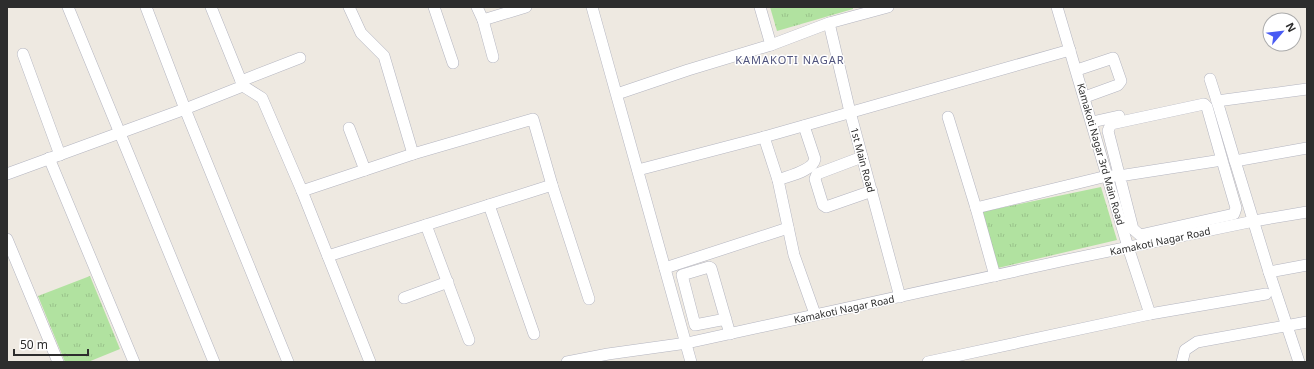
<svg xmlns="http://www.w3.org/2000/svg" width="1314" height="369" font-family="'Noto Sans',sans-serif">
<defs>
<pattern id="grass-tufts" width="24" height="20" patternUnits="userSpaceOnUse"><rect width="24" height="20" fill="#b1e2a0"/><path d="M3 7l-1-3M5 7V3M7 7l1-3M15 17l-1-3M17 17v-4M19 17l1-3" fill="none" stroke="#99c28a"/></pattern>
</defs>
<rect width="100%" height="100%" fill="#eee9e1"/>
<g fill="url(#grass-tufts)">
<polygon points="770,7 853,7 853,9 777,31"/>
<polygon points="1101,187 1117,240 998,268 981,212"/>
<polygon points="90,276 120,349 88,362 65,362 38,296"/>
</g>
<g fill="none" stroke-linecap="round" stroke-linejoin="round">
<defs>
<g id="minor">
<polyline points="68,7 214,362"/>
<polyline points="211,7 243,86 185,109 288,362"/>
<polyline points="349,7 361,33 384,56 413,154"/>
<polyline points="434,7 453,63"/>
<polyline points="477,7 483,20 493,57"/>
<polyline points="592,7 691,362"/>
<polyline points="1057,7 1128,247 1150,314"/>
<polyline points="483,20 526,7"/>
<polyline points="829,23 850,112 900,297"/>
<polyline points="771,45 829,23 888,7"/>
<polyline points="23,54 60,155"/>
<polyline points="1077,70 1113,58 1121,81 1118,85 1085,97"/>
<polyline points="1210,79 1217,101"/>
<polyline points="241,81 300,58"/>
<polyline points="243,86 262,98 302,191 370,362"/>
<polyline points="1307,89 1217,101 1235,161 1307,148"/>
<polyline points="617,94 688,70 771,45 760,7"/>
<polyline points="948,117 976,208 995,276"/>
<polyline points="1092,122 1119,116"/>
<polyline points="349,128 365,170"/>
<polyline points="764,137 778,180 794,255 815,314"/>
<polyline points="862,157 817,174 815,179 823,205 826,207 872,191"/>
<polyline points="49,158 134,362"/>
<polyline points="1235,161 1269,272 1307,265"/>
<polyline points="638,170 764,137 1070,50"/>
<polyline points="7,174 185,109 146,7"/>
<path d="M 778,180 C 788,176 813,171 815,159 L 804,126"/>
<polyline points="302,191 413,154 533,119 552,185"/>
<polyline points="489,205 534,334"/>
<polyline points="976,208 1107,176 1119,176 1222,160 1207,107 1204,104 1111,124 1108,131 1133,229 1140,235 1234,214 1236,208 1222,160"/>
<polyline points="426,225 469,340"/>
<polyline points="7,239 58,362"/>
<polyline points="328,256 552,185 589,299"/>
<polyline points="665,268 788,228"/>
<polyline points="1269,272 1299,362"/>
<polyline points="404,298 448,282"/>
<polyline points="726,319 695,325 682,275 709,267 711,268 730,334"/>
<polyline points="567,362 608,354 687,343 1066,260 1254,221 1307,212"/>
<polyline points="928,362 1150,314 1266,294"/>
<polyline points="1182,362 1185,350 1197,342 1307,322"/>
</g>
</defs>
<use href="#minor" stroke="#b4b5c0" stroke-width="12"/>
<use href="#minor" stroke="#fff" stroke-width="11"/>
</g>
<g text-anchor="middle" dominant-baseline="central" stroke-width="3" stroke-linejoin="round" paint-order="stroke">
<g font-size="10" fill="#2d2d2d" stroke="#fff">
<text transform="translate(1101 154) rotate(74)">Kamakoti Nagar 3rd Main Road</text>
<text transform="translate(863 160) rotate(75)">1st Main Road</text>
<text transform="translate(1160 241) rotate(-12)">Kamakoti Nagar Road</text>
<text transform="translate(844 309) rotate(-12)">Kamakoti Nagar Road</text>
</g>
<g font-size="11" letter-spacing="1" fill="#4f537d" stroke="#fff">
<text x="790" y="59">KAMAKOTI NAGAR</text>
</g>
</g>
<rect width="1314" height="369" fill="none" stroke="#2d2d2d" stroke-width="16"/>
<g transform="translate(1282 32) rotate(62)"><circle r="19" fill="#ffffff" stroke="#ababab"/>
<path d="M0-3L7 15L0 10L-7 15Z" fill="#495bf3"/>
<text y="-6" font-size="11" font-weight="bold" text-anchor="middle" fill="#2d2d2d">N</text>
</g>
<path d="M14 349v6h74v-6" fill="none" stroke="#2d2d2d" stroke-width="2"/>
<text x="20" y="349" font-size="12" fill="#2d2d2d" stroke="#ffffff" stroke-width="3" paint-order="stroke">50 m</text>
</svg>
